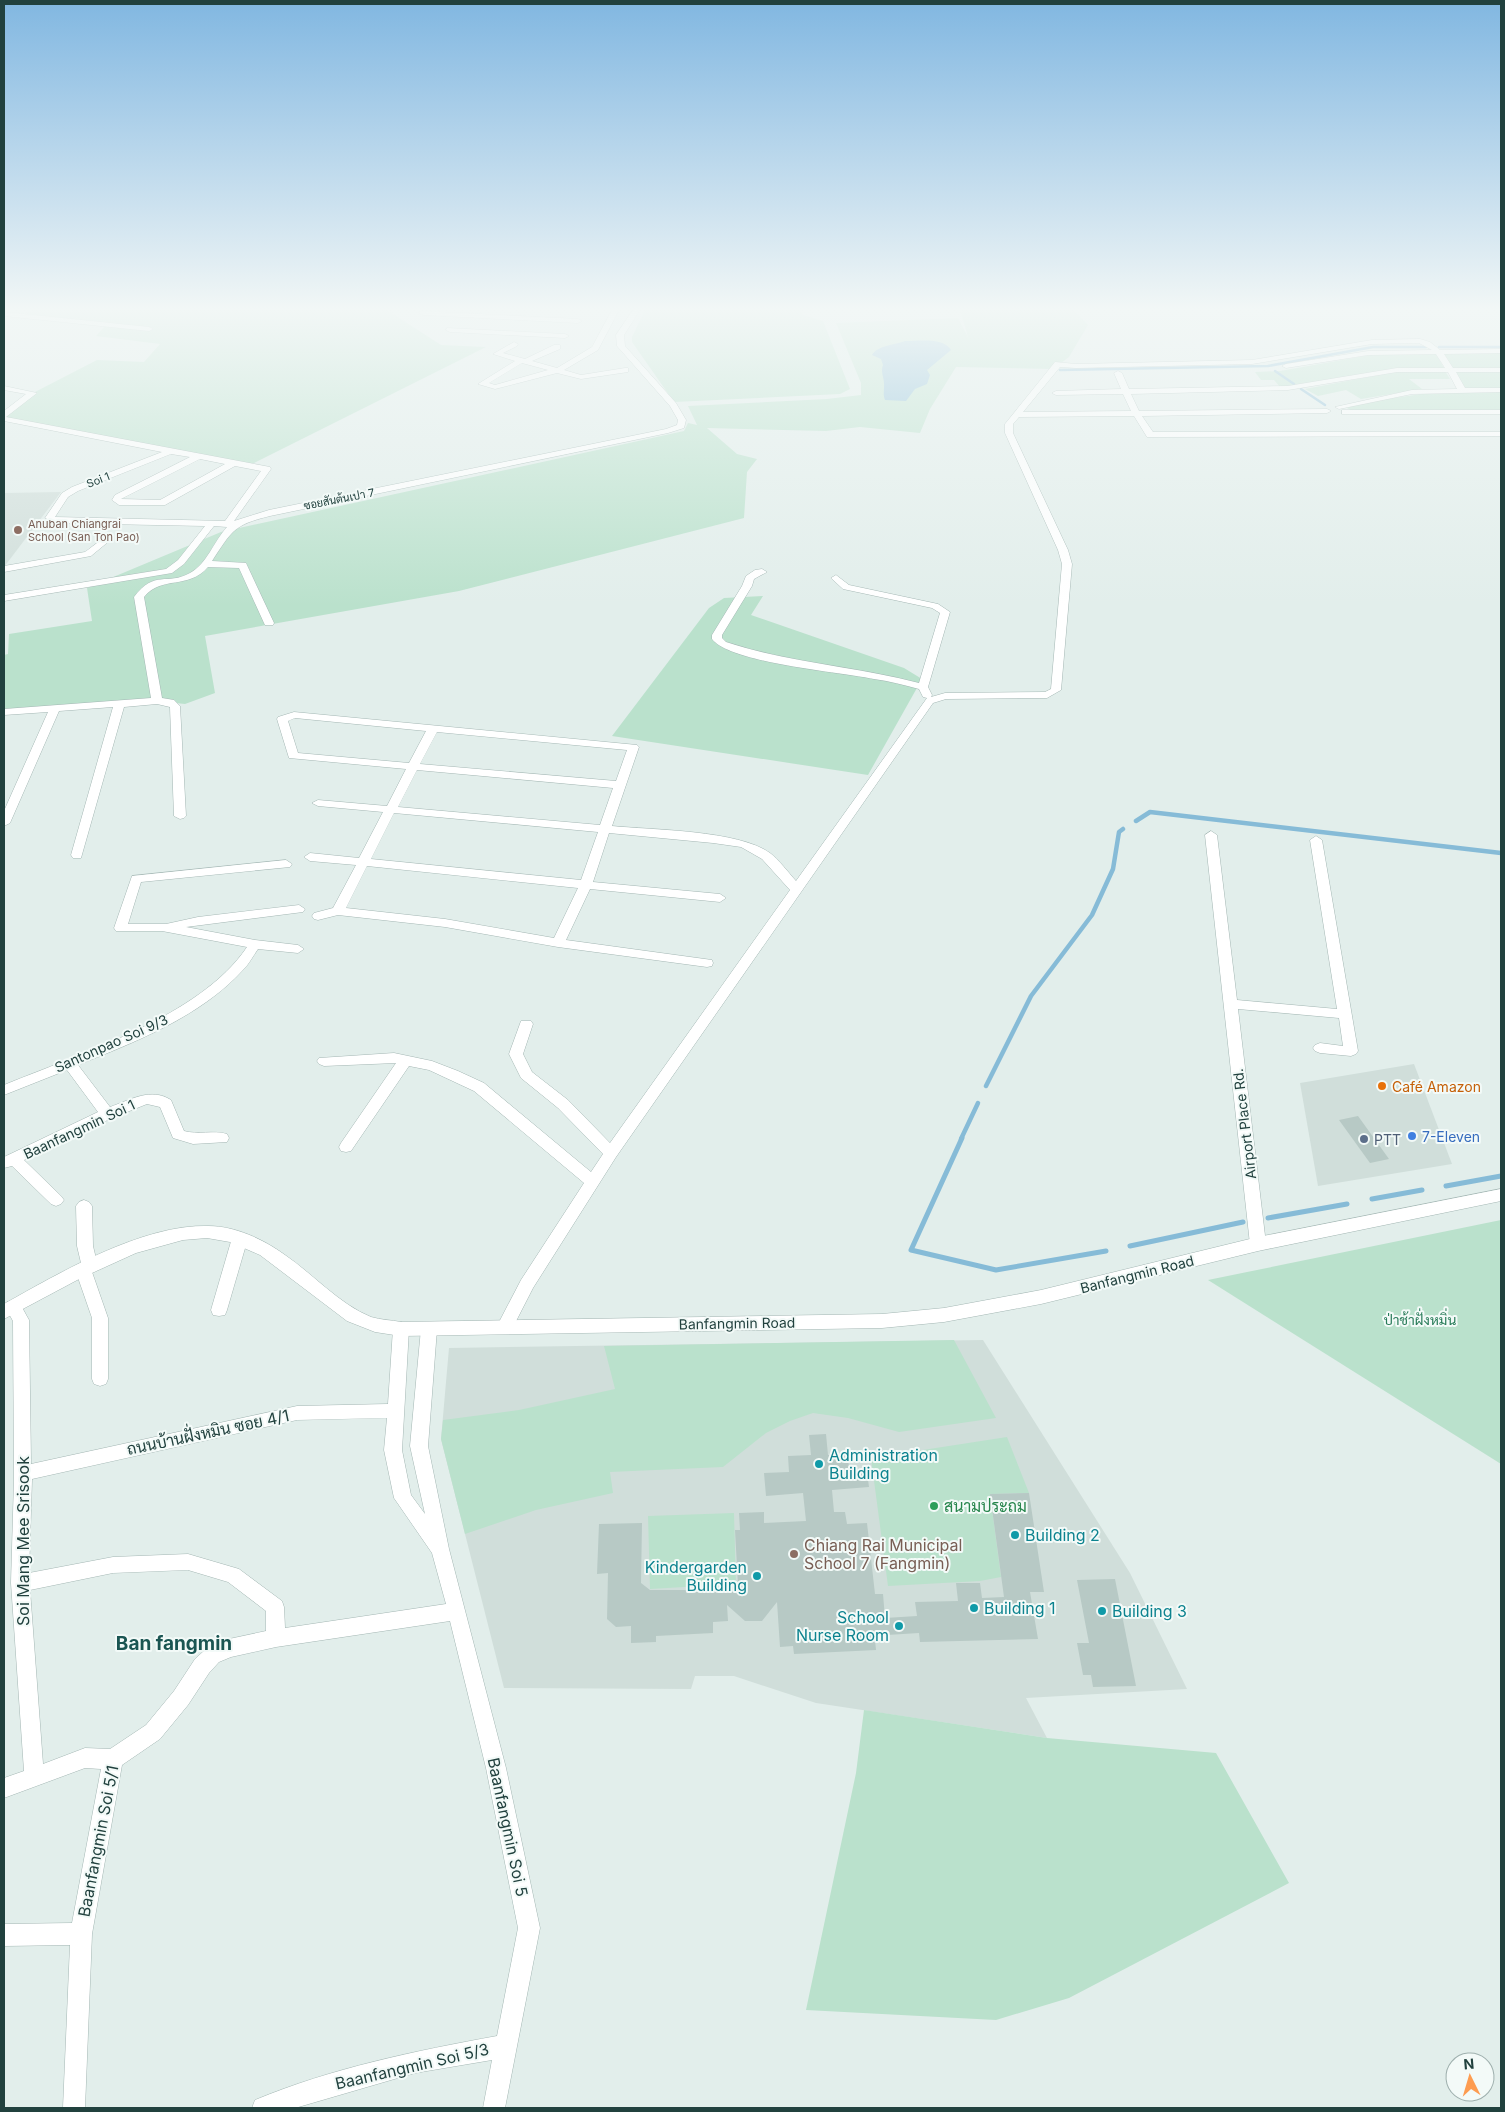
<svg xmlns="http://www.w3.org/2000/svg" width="1505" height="2112" font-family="Inter,Sarabun,sans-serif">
<rect width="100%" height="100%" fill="#e2eeeb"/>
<g fill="#d0deda">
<polygon points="61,492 4,567 4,493"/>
<polygon points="1414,1064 1452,1164 1318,1186 1300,1083"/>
<polygon points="983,1340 1130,1573 1187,1689 1026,1698 1047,1738 816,1703 734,1676 695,1676 691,1689 504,1688 441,1439 449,1348"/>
</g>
<g fill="#bae1cc">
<polygon points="31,310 387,310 441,345 486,347 250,465 4,419 4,415 33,393 97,360 144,362 160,344 96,336 106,325 24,316"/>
<polygon points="645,310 801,310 803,315 823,321 850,389 840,394 674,402 632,342 632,337"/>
<polygon points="960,310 1074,310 1088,325 1069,357 1053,369 956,367 930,409 920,433 860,427 826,431 707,428 737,454 757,459 747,472 744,518 459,591 205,636 215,693 185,704 157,701 4,711 4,655 8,654 9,634 92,621 87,588 221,532 684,431 688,423 697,425 688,406 827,399 861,395 861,383 836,323 958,318 968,337"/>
<polygon points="1435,352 1444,368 1396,369 1280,387 1274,380 1261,380 1255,372 1280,371 1370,355"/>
<polygon points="1442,353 1501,353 1501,369 1452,368"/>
<polygon points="1400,371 1445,371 1450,379 1409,379 1422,389 1361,399 1346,390 1318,396 1305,389"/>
<polygon points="1453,372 1501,372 1501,389 1465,388"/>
<polygon points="1442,391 1501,391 1501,411 1352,411 1347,408 1359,403"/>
<polygon points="763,596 751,615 904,668 922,679 868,775 612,736 709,608 724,598"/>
<polygon points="1501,1220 1501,1464 1208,1280"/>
<polygon points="954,1340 996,1418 899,1432 848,1418 813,1413 790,1421 766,1433 723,1467 610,1472 613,1493 536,1510 465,1534 441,1439 443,1420 519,1410 615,1389 604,1346"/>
<polygon points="1007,1437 1029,1493 990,1494 1001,1577 980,1581 888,1586 871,1458"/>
<polygon points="734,1513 736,1584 650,1589 648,1516"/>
<polygon points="864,1710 1047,1738 1216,1753 1289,1883 1069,1998 996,2020 806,2010 856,1773"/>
</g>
<path fill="#86bbd7" d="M 905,341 C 918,341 944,337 951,350 L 927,370 L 930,375 L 927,384 L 915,389 L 906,401 L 885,400 C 883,394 884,393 884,387 C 885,378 880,373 883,365 L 881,359 L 872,355 C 878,345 895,345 905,341 Z"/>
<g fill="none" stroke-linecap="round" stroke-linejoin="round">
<g stroke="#86bbd7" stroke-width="2.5">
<polyline points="1439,347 1501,347"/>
<polyline points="1060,370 1268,366 1373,347 1426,347"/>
<polyline points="1275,371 1294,384"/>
<polyline points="1301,389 1325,405"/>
</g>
<g stroke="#86bbd7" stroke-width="4.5">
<polyline points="1136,821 1150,812 1501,853"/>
<polyline points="986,1086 1031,996 1092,915 1113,869 1119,832 1123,829"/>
<polyline points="961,1139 978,1103"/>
</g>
<g stroke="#86bbd7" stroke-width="5">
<polyline points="962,1138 911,1250 996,1270 1106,1251"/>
<polyline points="1446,1186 1501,1176"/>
<polyline points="1372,1199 1422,1190"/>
<polyline points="1268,1218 1347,1204"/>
<polyline points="1130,1246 1243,1222"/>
</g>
</g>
<g fill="#b7c9c5">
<polygon points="1358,1116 1389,1159 1370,1163 1339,1120"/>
<polygon points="826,1434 828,1455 847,1454 850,1473 867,1472 869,1487 832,1490 834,1512 845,1512 847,1524 867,1523 875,1594 883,1594 885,1618 917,1616 915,1602 958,1601 956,1583 980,1583 982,1598 1004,1597 990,1494 1029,1493 1044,1592 1030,1592 1038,1639 920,1642 919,1633 887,1635 888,1639 875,1640 876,1650 794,1654 793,1646 780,1647 777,1602 762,1621 745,1621 727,1605 728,1621 713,1622 713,1633 656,1636 656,1642 631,1643 631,1626 616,1627 607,1619 608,1573 597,1574 599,1524 642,1523 641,1583 650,1590 725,1590 738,1585 735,1530 740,1530 739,1513 764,1512 764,1523 806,1521 803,1493 766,1496 764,1473 789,1472 788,1456 811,1455 809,1435"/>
<polygon points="1115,1579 1136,1686 1093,1687 1091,1675 1083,1675 1077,1643 1089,1643 1077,1580"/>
</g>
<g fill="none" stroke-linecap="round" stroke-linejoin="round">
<defs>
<g id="minor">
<path d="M 612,310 L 619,310 L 598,350 L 564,370 L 581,375 L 625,368 L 628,368 L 628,372 L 581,379 L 557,373 L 495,389 L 478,384 L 515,361 L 493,354 L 514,342 L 518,344 L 517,346 L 503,353 L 525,359 L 554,345 L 560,345 L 560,349 L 532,361 L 557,368 L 592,347 ZM 522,363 L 548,370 L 495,385 L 489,383 Z"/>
<path d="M 633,310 L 640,310 L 624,335 L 625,346 L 676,403 L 686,420 L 684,428 L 668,433 L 270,516 C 233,525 232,531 212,561 L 246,563 L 274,623 L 273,625 L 265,625 L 264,623 L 239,568 L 208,567 C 188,590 162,575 144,597 L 162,698 L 174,700 L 180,706 L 186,816 L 184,818 L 180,819 L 174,816 L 170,707 L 157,704 L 124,707 L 81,858 L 73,858 L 71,855 L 113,707 L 59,711 L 10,823 L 4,826 L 4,811 L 48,712 L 4,715 L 4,709 L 151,698 L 134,597 C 155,569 167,586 190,573 C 207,564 214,541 227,527 L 214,526 L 184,564 L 172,573 L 4,601 L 4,595 L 166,569 L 178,560 L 205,526 L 56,523 L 45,518 L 62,493 L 72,487 L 162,452 L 4,421 L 4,411 L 26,394 L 4,390 L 4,386 L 37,393 L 6,417 L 270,467 L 271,469 L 234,521 L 269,510 L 666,429 L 677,425 L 678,420 L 670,406 L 617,346 L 616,335 ZM 171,454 L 190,457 L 115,495 L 112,500 L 119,505 L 165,505 L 235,466 L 261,471 L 225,521 L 55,517 L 68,497 L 78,491 ZM 200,459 L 225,464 L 160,500 L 121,499 Z"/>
<polygon points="420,311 578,319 582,321 578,323 423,315 419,313"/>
<polygon points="4,312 149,327 153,329 149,331 4,316"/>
<polygon points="447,328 565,334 569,336 565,338 450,332 446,330"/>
<path d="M 1420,339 L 1430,342 L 1440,350 L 1501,349 L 1501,353 L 1444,354 L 1453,368 L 1501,368 L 1501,372 L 1456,372 L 1465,388 L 1501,388 L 1501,392 L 1412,394 L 1339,409 L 1335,407 L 1412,390 L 1457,389 L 1448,372 L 1397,372 L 1288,390 L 1131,394 L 1139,411 L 1327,409 L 1331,411 L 1327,413 L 1142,416 L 1153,432 L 1501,432 L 1501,436 L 1150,437 L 1147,437 L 1134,416 L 1019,417 L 1013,424 L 1013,433 L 1068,550 L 1072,564 L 1061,690 L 1047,698 L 946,699 L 933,703 L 616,1157 L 533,1288 L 511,1331 L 505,1333 L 499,1331 L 497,1326 L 521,1280 L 584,1183 L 474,1091 L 429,1070 L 409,1066 L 351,1151 L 346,1152 L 341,1151 L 339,1147 L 341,1143 L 396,1063 L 324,1066 L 319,1064 L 317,1061 L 319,1058 L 394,1053 L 432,1061 L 458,1071 L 484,1083 L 591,1172 L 603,1154 L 558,1108 L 521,1078 L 509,1054 L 521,1021 L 531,1021 L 533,1024 L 523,1054 L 532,1072 L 568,1100 L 610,1143 L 790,890 L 762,859 L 741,847 L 713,843 L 609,833 L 593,882 L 720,894 L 726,898 L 720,902 L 590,889 L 566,940 L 712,960 L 713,963 L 712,966 L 707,967 L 558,947 L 445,927 L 338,915 L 318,920 L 314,919 L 312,916 L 314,913 L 333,908 L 356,865 L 310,861 L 304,857 L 310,853 L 359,858 L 383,812 L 318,806 L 312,803 L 318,800 L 387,806 L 406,769 L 289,758 L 277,719 L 278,717 L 294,712 L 637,745 L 639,747 L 612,826 C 652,830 738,830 770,853 C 779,860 788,872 796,881 L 927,698 L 923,697 L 919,689 C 904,685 889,681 874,679 C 841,672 730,663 712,639 L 712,635 L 742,586 L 746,576 L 755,570 L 762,569 L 767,572 L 754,579 L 752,586 L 722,635 L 722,638 L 726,642 C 789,663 855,666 919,683 L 940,613 L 932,608 L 843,589 L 831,578 L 836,575 L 849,585 L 938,604 L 950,612 L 928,687 L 932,695 L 931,697 L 945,693 L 1045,692 L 1051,689 L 1062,564 L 1058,550 L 1005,433 L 1005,424 L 1055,362 L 1076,364 L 1252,360 L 1372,340 ZM 1419,343 L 1432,350 L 1368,351 L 1286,364 L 1282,366 L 1286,368 L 1368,355 L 1436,354 L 1445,368 L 1397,368 L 1288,386 L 1129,389 L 1122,373 L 1118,371 L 1114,373 L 1121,389 L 1056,391 L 1052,393 L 1056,395 L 1123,394 L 1131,411 L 1023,412 L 1060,367 L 1076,368 L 1252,364 L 1372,344 ZM 295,718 L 426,731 L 409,763 L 298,753 L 288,721 ZM 437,732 L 627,750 L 616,781 L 420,764 ZM 417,770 L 613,788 L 600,825 L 398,807 ZM 394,813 L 598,832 L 581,880 L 371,859 ZM 367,866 L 578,888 L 554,938 L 445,919 L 346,908 Z"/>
<rect x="1342" y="410" width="159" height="4"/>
<polygon points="105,537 110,540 108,542 91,556 4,572 4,566 85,552"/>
<polygon points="1211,831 1217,835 1237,1000 1337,1009 1310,840 1316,836 1322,840 1358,1051 1356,1054 1351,1056 1320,1053 1315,1051 1313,1048 1315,1045 1320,1043 1343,1046 1339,1018 1238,1009 1266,1244 1263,1248 1258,1250 1253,1248 1250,1244 1205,835"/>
<path d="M 286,860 L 292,864 L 290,867 L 141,882 L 128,924 L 166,924 L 198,917 L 299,905 L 305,909 L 303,912 L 186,927 L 255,940 L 298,945 L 304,949 L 298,953 L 258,949 C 253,956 249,964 243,970 C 200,1017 135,1042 78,1065 L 110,1107 C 130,1100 151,1087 171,1100 L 184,1131 C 198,1135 213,1130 227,1134 L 229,1138 L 227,1142 L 193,1144 L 173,1138 L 160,1107 L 147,1104 L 112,1118 L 24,1160 L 61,1196 L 64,1200 L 61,1204 L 56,1206 L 51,1204 L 12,1166 L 4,1168 L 4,1157 L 98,1112 L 67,1070 L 4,1095 L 4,1085 C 79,1054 200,1017 247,947 L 162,931 L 116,931 L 114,928 L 132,876 Z"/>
<polygon points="84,1200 89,1202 92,1206 93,1246 98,1267 96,1271 92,1272 108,1318 108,1379 106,1384 100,1386 94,1384 92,1379 92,1318 75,1269 77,1265 81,1263 77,1246 76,1206 79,1202"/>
<polygon points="240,1232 245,1234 248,1238 227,1310 225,1315 219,1316 213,1315 211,1310 232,1238 235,1234"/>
<path d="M 13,1301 L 19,1302 L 29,1320 L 31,1464 L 297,1406 L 388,1404 L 393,1329 L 395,1324 L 401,1322 L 407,1324 L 409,1329 L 402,1450 L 411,1495 L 425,1514 L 410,1446 L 421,1329 L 423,1324 L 429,1322 L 435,1324 L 437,1329 L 428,1446 L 449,1549 L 506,1768 L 540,1928 L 505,2108 L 483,2108 L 492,2060 L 415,2073 L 295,2108 L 252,2108 L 255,2100 C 332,2068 415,2051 497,2036 L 518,1928 L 486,1768 L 450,1621 L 276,1647 L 231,1657 L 219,1662 L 209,1673 L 188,1705 L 160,1739 L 122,1765 L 92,1934 L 85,2108 L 63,2108 L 70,1945 L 4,1946 L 4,1924 L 72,1923 L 101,1769 L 85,1768 L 4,1798 L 4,1778 L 24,1771 L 11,1583 L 14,1480 L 13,1321 L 5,1307 L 7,1302 ZM 387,1418 L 384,1450 L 394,1498 L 432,1553 L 446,1604 L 285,1628 L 284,1607 L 282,1601 L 239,1569 L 188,1554 L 113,1557 L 29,1573 L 32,1479 L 297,1420 ZM 188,1570 L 228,1582 L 266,1611 L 266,1631 L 229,1639 L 205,1650 L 195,1659 L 174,1691 L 146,1725 L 110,1749 L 85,1748 L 43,1764 L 30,1590 L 113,1573 Z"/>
</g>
<path id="tertiary" d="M 1501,1189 L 1501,1201 L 1258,1251 L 1041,1304 L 944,1322 L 882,1328 L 401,1336 L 375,1332 L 347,1321 L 260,1255 L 230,1242 L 207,1238 L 183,1240 L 136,1253 L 81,1278 L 4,1319 L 4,1304 C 59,1273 143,1224 208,1226 C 235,1226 263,1239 285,1255 C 313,1274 339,1304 371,1317 C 381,1320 391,1320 401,1322 L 882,1314 L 944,1308 L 1041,1290 L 1258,1237 Z"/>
</defs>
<use href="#minor" stroke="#a4b7b4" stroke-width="1"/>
<use href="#tertiary" stroke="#a4b7b4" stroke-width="1"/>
<use href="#minor" fill="#fff" fill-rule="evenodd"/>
<use href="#tertiary" fill="#fff" fill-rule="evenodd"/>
</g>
<linearGradient id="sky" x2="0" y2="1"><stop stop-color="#81b7e1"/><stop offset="0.51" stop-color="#f2f7f6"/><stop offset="1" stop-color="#f2f7f6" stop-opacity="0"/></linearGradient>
<rect width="1505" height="606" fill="url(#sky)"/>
<g fill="#8d6e63" stroke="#f3faf8" stroke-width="2">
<circle cx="18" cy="530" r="5"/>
<circle cx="794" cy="1554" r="5"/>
</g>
<circle fill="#e8710a" stroke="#f3faf8" stroke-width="2" cx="1382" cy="1086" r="5"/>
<circle fill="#3f7fe0" stroke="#f3faf8" stroke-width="2" cx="1412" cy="1136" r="5"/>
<circle fill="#5c6f8a" stroke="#f3faf8" stroke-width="2" cx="1364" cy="1139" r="5"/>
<g fill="#0f9aa8" stroke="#f3faf8" stroke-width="2">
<circle cx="819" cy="1464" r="5"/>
<circle cx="1015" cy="1535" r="5"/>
<circle cx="757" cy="1576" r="5"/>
<circle cx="974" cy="1608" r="5"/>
<circle cx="1102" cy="1611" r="5"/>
<circle cx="899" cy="1626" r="5"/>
</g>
<circle fill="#2e9e5b" stroke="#f3faf8" stroke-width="2" cx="934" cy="1506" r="5"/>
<g text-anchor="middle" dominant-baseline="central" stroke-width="4" stroke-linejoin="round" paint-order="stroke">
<g font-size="11" fill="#21413e" stroke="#f3faf8">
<text transform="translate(98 480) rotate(-21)">Soi 1</text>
<text transform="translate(339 499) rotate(-11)">ซอยสันต้นเปา 7</text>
</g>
<g font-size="11" fill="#785e54" stroke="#f3faf8" text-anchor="start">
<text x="28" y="524">Anuban Chiangrai<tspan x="28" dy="13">School (San Ton Pao)</tspan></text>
</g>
<g font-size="14" fill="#21413e" stroke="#f3faf8">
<text transform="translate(111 1043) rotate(-24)">Santonpao Soi 9/3</text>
<text transform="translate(1244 1124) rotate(-97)">Airport Place Rd.</text>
<text transform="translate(79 1129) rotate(-25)">Baanfangmin Soi 1</text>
<text transform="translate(1137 1274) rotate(-14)">Banfangmin Road</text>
<text transform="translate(737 1323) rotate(-1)">Banfangmin Road</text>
</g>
<g font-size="14" fill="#c56008" stroke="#f3faf8" text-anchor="start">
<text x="1392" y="1086">Café Amazon</text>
</g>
<g font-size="14" fill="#366cbe" stroke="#f3faf8" text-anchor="start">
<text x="1422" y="1136">7-Eleven</text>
</g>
<g font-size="14" fill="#4e5e75" stroke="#f3faf8" text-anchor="start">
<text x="1374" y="1139">PTT</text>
</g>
<g font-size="14" fill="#277b58" stroke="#f3faf8">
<text x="1420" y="1319">ป่าช้าฝั่งหมิ่น</text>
</g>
<g font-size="16" fill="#21413e" stroke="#f3faf8">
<text transform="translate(208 1432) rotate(-12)">ถนนบ้านฝั่งหมิน ซอย 4/1</text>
<text transform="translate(23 1541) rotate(-90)">Soi Mang Mee Srisook</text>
<text transform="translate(508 1827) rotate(78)">Baanfangmin Soi 5</text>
<text transform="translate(98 1841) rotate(-79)">Baanfangmin Soi 5/1</text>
<text transform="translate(412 2066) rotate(-13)">Baanfangmin Soi 5/3</text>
</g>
<g font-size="16" fill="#0d838f" stroke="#f3faf8" text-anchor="start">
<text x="829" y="1455">Administration<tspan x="829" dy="18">Building</tspan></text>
<text x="1025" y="1535">Building 2</text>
<text x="747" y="1567" text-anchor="end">Kindergarden<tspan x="747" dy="18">Building</tspan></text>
<text x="984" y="1608">Building 1</text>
<text x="1112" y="1611">Building 3</text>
<text x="889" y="1617" text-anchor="end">School<tspan x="889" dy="18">Nurse Room</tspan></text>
</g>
<g font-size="16" fill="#27864d" stroke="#f3faf8" text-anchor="start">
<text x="944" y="1506">สนามประถม</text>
</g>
<g font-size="16" fill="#785e54" stroke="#f3faf8" text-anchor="start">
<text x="804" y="1545">Chiang Rai Municipal<tspan x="804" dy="18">School 7 (Fangmin)</tspan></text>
</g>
<g font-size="19" font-weight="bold" fill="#1a5552" stroke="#f3faf8">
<text x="174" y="1643">Ban fangmin</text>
</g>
</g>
<rect width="1505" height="2112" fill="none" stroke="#21413e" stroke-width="10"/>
<g transform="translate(1470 2077) rotate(355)"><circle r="24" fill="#f3faf8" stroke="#9fb0ae"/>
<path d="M0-4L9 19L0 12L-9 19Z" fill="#fd9c51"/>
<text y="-8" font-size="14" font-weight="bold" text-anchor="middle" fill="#21413e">N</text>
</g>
</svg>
